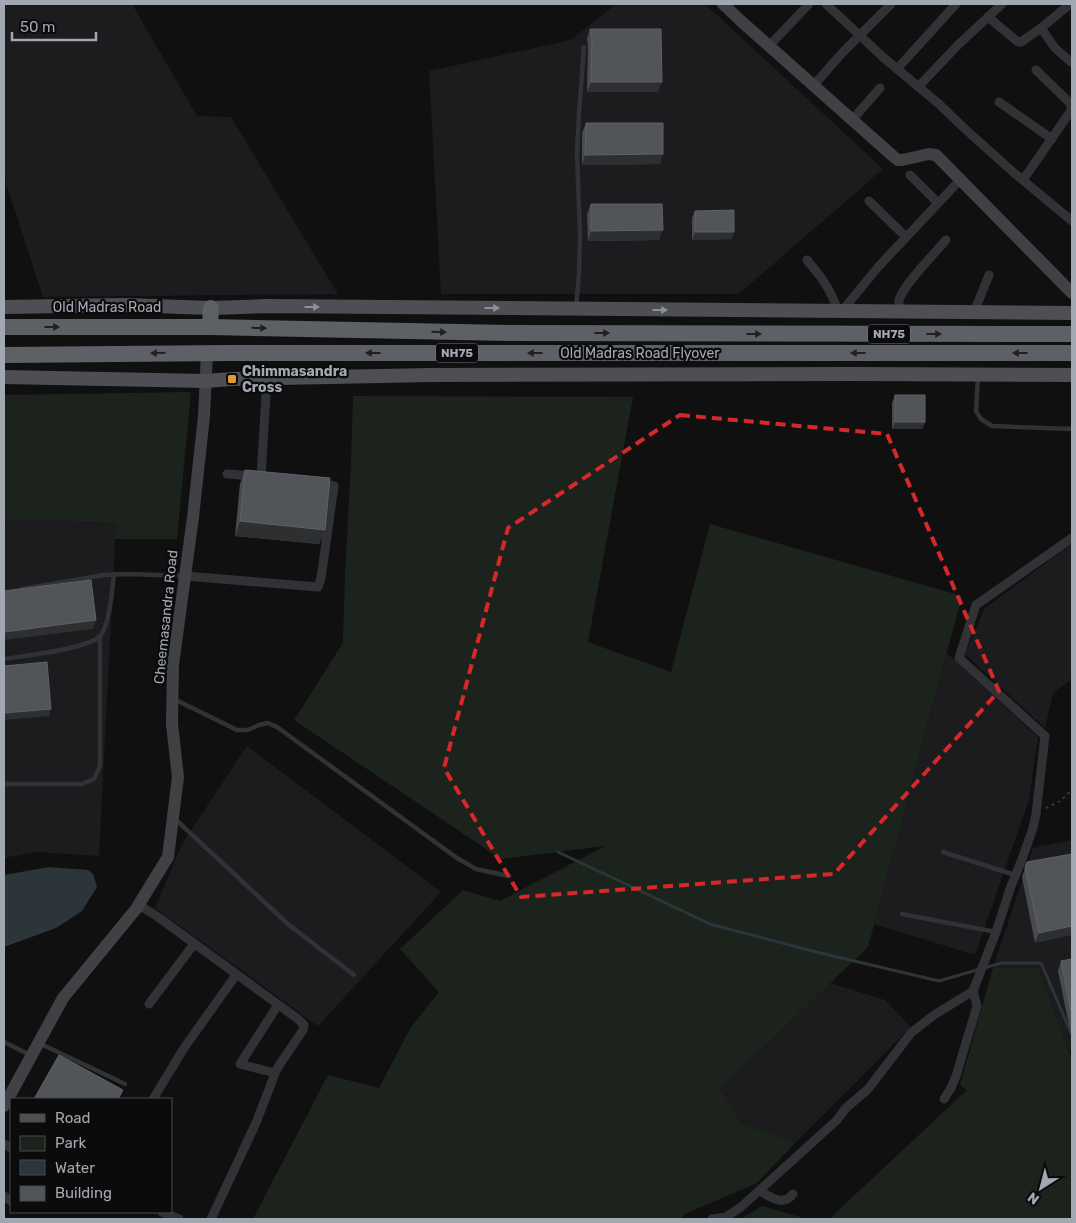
<svg xmlns="http://www.w3.org/2000/svg" width="1076" height="1223" font-family="Rubik,sans-serif">
<rect width="100%" height="100%" fill="#101011"/>
<g fill="#1c1c1e">
<polygon points="4,4 132,4 197,116 231,117 338,294 43,297 4,177"/>
<polygon points="616,4 705,4 883,169 739,294 441,294 429,71 571,40"/>
<polygon points="4,520 116,523 99,856 36,852 4,858"/>
<polygon points="1072,544 1072,679 1053,693 1045,728 965,654 985,608"/>
<polygon points="947,653 1038,737 1029,800 975,955 874,924"/>
<polygon points="247,746 441,892 318,1026 155,908 182,844"/>
<polygon points="1072,840 1072,1050 1069,1051 1038,969 993,968 1033,848"/>
<polygon points="830,983 885,1000 911,1027 796,1142 742,1124 720,1089"/>
</g>
<g fill="#1c231d">
<polygon points="191,392 177,539 115,539 116,523 4,520 4,395"/>
<polygon points="353,396 633,397 588,642 671,672 710,524 962,596 868,947 720,1089 742,1124 796,1142 757,1183 685,1214 681,1219 253,1219 328,1075 379,1088 411,1027 439,992 400,949 463,890 500,901 605,846 501,859 294,720 343,643 345,574 351,462"/>
<polygon points="993,968 1038,968 1072,1060 1072,1219 829,1219 967,1090 960,1085"/>
<polygon points="762,1206 807,1219 741,1219"/>
</g>
<polygon fill="#2c353a" points="49,867 88,870 93,874 97,887 82,911 56,928 4,947 4,875"/>
<g fill="none" stroke-linecap="round" stroke-linejoin="round">
<polyline stroke="#2c353a" stroke-width="3" points="558,852 710,924 816,952 939,981 1001,963 1041,963 1072,1035"/>
<polyline stroke="#37393c" stroke-width="2" stroke-dasharray="2.5 4" stroke-linecap="butt" points="1046,808 1060,801 1072,790"/>
<g stroke="#313235" stroke-width="4.5">
<polyline points="576,308 579,274 580,235 577,153 579,113 584,47"/>
<polyline points="978,377 976,411 981,419 992,426 1072,429"/>
<polyline points="22,589 104,575 130,574 183,576"/>
<path d="M 4,659 C 23,656 90,649 101,635 C 110,622 112,590 114,574"/>
<polyline points="174,699 237,730 248,730 259,725 268,723 277,727 457,858 476,869 509,876"/>
<polyline points="4,784 82,784 94,779 100,766 100,637"/>
<polyline points="174,818 289,925 354,975"/>
<polyline points="943,852 1015,875"/>
<polyline points="902,914 996,932"/>
<polyline points="4,1042 30,1055"/>
<polyline points="41,1044 125,1084"/>
</g>
<g stroke="#313235" stroke-width="9">
<polyline points="826,4 884,58 939,104 964,128 1013,172 1072,221"/>
<polyline points="988,17 1018,42 1021,42 1041,28 1070,4"/>
<polyline points="1041,28 1055,48 1072,63"/>
<polyline points="769,46 809,4"/>
<polyline points="897,69 956,4"/>
<polyline points="1036,70 1071,104 1071,109"/>
<polyline points="813,86 843,52 891,4"/>
<polyline points="918,87 958,45 1002,4"/>
<polyline points="999,102 1052,139"/>
<polyline points="852,120 880,88"/>
<polyline points="910,175 938,203"/>
<polyline points="1023,180 1072,109"/>
<polyline points="869,201 906,237"/>
<path d="M 807,260 C 822,278 830,288 838,311"/>
<polyline points="842,311 846,306 879,266 960,180"/>
<path d="M 899,312 C 899,308 899,303 899,300 C 904,284 934,254 946,240"/>
<polyline points="974,312 989,275"/>
<polyline points="267,378 261,477 268,477"/>
<polyline points="227,474 254,476"/>
<polyline points="185,576 318,587 321,578 334,486 318,483"/>
<polyline points="139,905 158,917 298,1019 304,1025 303,1030 280,1064 276,1071 256,1123 211,1219"/>
<polyline points="149,1004 194,944"/>
<polyline points="275,1073 240,1064 278,1005"/>
<polyline points="153,1099 184,1048 236,975"/>
<polyline points="944,1099 951,1088 956,1076 977,1006 973,991 996,932 1011,886 1021,862 1033,828 1036,814 1045,736 959,658 976,605 1072,538"/>
<polyline points="4,1144 11,1148"/>
<path d="M 760,1191 C 771,1197 783,1207 793,1194"/>
<polyline points="4,1196 11,1201"/>
<polyline points="162,1212 179,1219"/>
<polyline points="712,1219 726,1217 741,1207 837,1120 845,1109 868,1089 911,1033 934,1015 973,991"/>
</g>
<g stroke="#3f4145" stroke-width="12">
<polyline points="723,4 742,22 894,157 898,160 902,160 929,154 936,155 1072,293"/>
<polyline points="4,1106 63,998 136,909 168,857 178,777 172,724 173,665 193,517 204,416 207,353"/>
</g>
<g stroke="#4d4f54" stroke-width="14">
<polyline points="4,307 125,305 211,308 267,306 1072,313"/>
<polyline points="4,377 205,381 232,379 431,375 852,374 1072,375"/>
</g>
<g stroke="#5d6166" stroke-width="16">
<polyline points="4,327 210,327 511,333 1072,334"/>
<polyline points="210,327 211,308"/>
<polyline points="4,355 228,353 1072,353"/>
</g>
</g>
<g fill="#484a4e">
<polygon points="590,29 658,92 587,92 588,47 587,39"/>
<polygon points="586,123 660,164 582,165 582,133"/>
<polygon points="591,204 659,240 588,241 587,214"/>
<polygon points="695,211 732,239 692,240 692,218"/>
<polygon points="895,395 925,422 922,429 892,429 892,403"/>
<polygon points="245,470 325,530 319,544 235,536 240,484"/>
<polygon points="1072,854 1035,943 1022,877 1027,862"/>
<polygon points="1072,959 1072,1035 1071,1035 1058,971 1061,961"/>
</g>
<g fill="#2d2f31">
<polygon points="591,82 662,82 658,92 587,92"/>
<polygon points="663,154 660,164 582,165 585,155"/>
<polygon points="663,230 659,240 588,241 591,231"/>
<polygon points="695,232 734,232 732,239 692,240"/>
<polygon points="895,422 925,422 922,429 892,429"/>
<polygon points="240,521 325,530 319,544 235,536"/>
<polygon points="96,620 93,629 4,640 4,632"/>
<polygon points="51,709 49,716 4,720 4,713"/>
<polygon points="1072,926 1072,935 1035,943 1039,933"/>
</g>
<g fill="#515459" stroke="#5e6167">
<polygon points="590,29 661,29 662,82 591,82 592,38"/>
<polygon points="586,123 663,123 663,154 585,155"/>
<polygon points="591,204 662,204 663,230 591,231"/>
<polygon points="734,210 734,232 695,232 695,211"/>
<rect x="895" y="395" width="30" height="27"/>
<polygon points="245,470 330,478 325,530 240,521"/>
<polygon points="91,580 96,620 4,632 4,591"/>
<polygon points="47,662 51,709 4,713 4,666"/>
<polygon points="1072,854 1072,926 1039,933 1025,867 1027,862"/>
<polygon points="1072,959 1072,1016 1061,961"/>
<polygon points="59,1055 123,1090 118,1099 34,1099"/>
</g>
<defs><path id="oneway-solid" d="M-6-.8H1V-3.2L6.5 0L1 3.2V.8H-6Z" transform="scale(1.25)"/></defs>
<g fill="#8d929a">
<use href="#oneway-solid" transform="translate(312 307)"/>
<use href="#oneway-solid" transform="translate(492 308)"/>
<use href="#oneway-solid" transform="translate(660 310)"/>
</g>
<g fill="#202022">
<use href="#oneway-solid" transform="translate(52 327)"/>
<use href="#oneway-solid" transform="translate(259 328) rotate(1)"/>
<use href="#oneway-solid" transform="translate(439 332) rotate(1)"/>
<use href="#oneway-solid" transform="translate(602 333)"/>
<use href="#oneway-solid" transform="translate(754 334)"/>
<use href="#oneway-solid" transform="translate(934 334)"/>
<use href="#oneway-solid" transform="translate(158 353) rotate(179)"/>
<use href="#oneway-solid" transform="translate(373 353) rotate(-180)"/>
<use href="#oneway-solid" transform="translate(535 353) rotate(-180)"/>
<use href="#oneway-solid" transform="translate(858 353) rotate(-180)"/>
<use href="#oneway-solid" transform="translate(1020 353) rotate(-180)"/>
</g>
<path fill="none" stroke="#d62828" stroke-width="4" stroke-dasharray="10 6" stroke-linejoin="round" d="M 680,415 L 887,434 L 999,691 L 834,874 L 521,897 L 444,768 L 508,528 Z"/>
<rect fill="#e29836" stroke="#0b0b0c" stroke-width="2" x="227" y="374" width="10" height="10" rx="2.5"/>
<g text-anchor="middle" dominant-baseline="central" stroke-width="4.5" stroke-linejoin="round" paint-order="stroke">
<g fill="#0b0b0c" stroke="#757980" stroke-width="1">
<rect x="868" y="324.5" width="42" height="19" rx="4"/>
<rect x="436" y="343.5" width="42" height="19" rx="4"/>
</g>
<g font-size="12" font-weight="bold" fill="#a2a8b1">
<text x="889" y="334">NH75</text>
<text x="457" y="353">NH75</text>
</g>
<g font-size="14" fill="#a2a8b1" stroke="#0b0b0c">
<text x="107" y="307">Old Madras Road</text>
<text x="640" y="353">Old Madras Road Flyover</text>
<text transform="translate(166 617) rotate(-84)">Cheemasandra Road</text>
</g>
<g font-size="14" font-weight="bold" fill="#a2a8b1" stroke="#0b0b0c" text-anchor="start">
<text x="242" y="371">Chimmasandra<tspan x="242" dy="16">Cross</tspan></text>
</g>
</g>
<rect width="1076" height="1223" fill="none" stroke="#a2a8b1" stroke-width="10"/>
<rect x="10" y="1098" width="162" height="115" fill="#0b0b0c" stroke="#474a4e"/>
<rect x="20" y="1114" width="25" height="8" fill="#4d4f54" stroke="#474a4e"/>
<text x="55" y="1123" font-size="15" fill="#a2a8b1">Road</text>
<rect x="20" y="1136" width="25" height="15" fill="#1c231d" stroke="#474a4e"/>
<text x="55" y="1148" font-size="15" fill="#a2a8b1">Park</text>
<rect x="20" y="1160" width="25" height="15" fill="#2c353a" stroke="#474a4e"/>
<text x="55" y="1173" font-size="15" fill="#a2a8b1">Water</text>
<rect x="20" y="1186" width="25" height="15" fill="#515459" stroke="#474a4e"/>
<text x="55" y="1198" font-size="15" fill="#a2a8b1">Building</text>
<g transform="translate(1041 1188) rotate(216)" stroke="#0b0b0c" stroke-width="4" paint-order="stroke">
<path d="M0-4L9 19L0 12L-9 19Z" fill="#a2a8b1"/>
<text y="-8" font-size="14" font-weight="bold" text-anchor="middle" fill="#a2a8b1">N</text>
</g>
<path d="M12 32v8h84v-8" fill="none" stroke="#a2a8b1" stroke-width="2.5"/>
<text x="20" y="32" font-size="15" fill="#a2a8b1" stroke="#0b0b0c" stroke-width="4" paint-order="stroke">50 m</text>
</svg>
